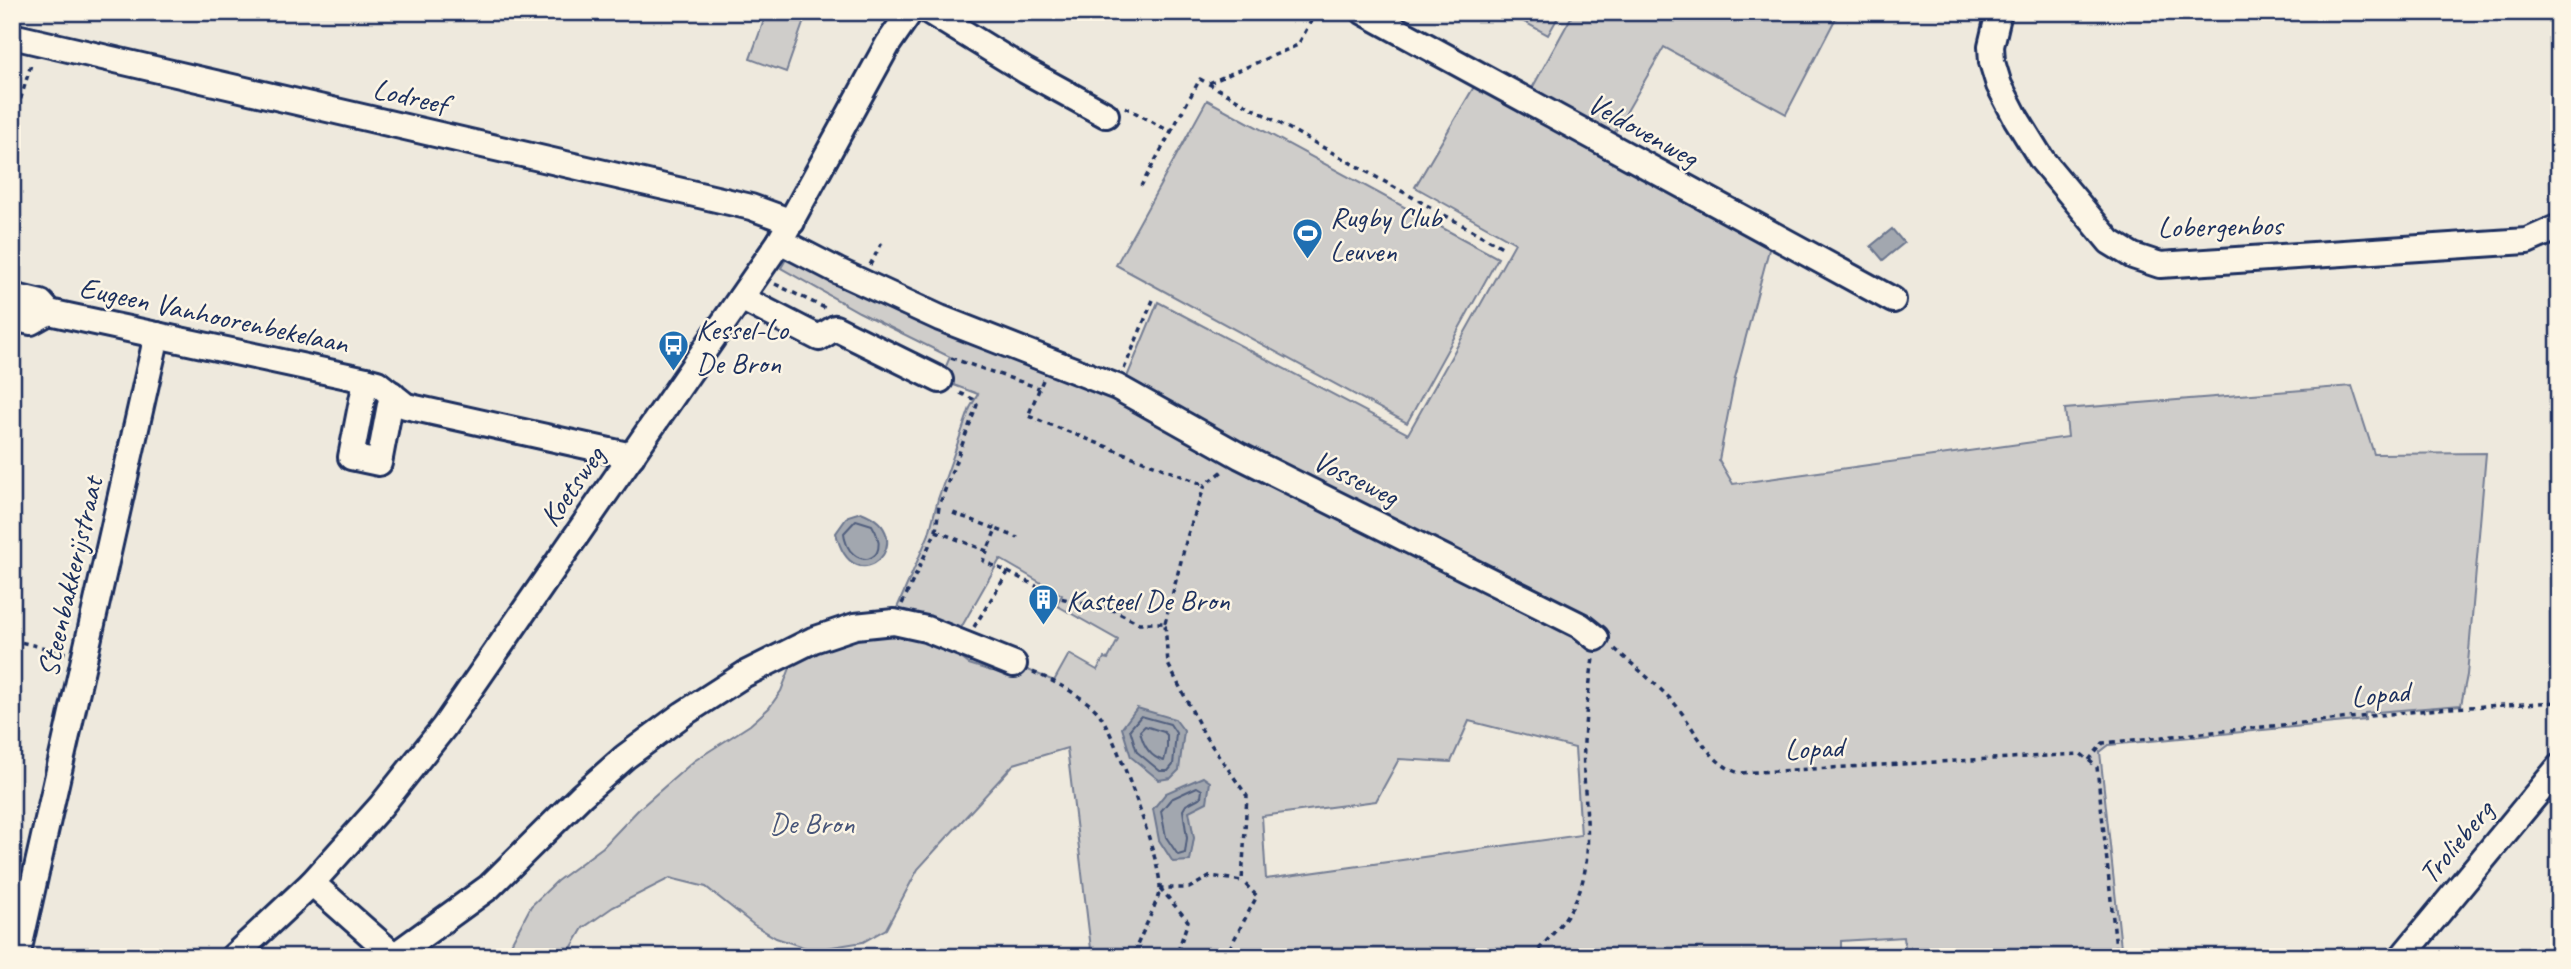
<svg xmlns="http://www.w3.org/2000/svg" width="2571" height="969" font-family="Caveat,sans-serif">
<rect width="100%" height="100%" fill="#eee9dd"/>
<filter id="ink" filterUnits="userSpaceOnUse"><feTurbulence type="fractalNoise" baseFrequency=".0143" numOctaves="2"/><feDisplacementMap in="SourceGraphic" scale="14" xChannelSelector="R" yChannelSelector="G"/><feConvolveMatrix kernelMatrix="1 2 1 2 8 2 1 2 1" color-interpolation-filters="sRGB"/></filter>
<g filter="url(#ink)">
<g fill="#cfcdca" stroke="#757e94" stroke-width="2" fill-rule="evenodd">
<polygon points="767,12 807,12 786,72 750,59"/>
<polygon points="1506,12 1561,12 1548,35"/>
<path d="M 1574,12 L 1839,12 L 1786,114 L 1664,47 L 1604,151 L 1771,242 L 1735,378 L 1719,460 L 1733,484 L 2068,437 L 2065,409 L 2352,386 L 2374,454 L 2486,453 L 2467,675 L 2461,705 L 2365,713 L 2365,720 L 2109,745 L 2100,752 L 2122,957 L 1906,957 L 1904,937 L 1841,941 L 1841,957 L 1092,957 L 1067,748 L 1014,764 L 918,869 L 886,929 L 863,942 L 820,949 L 809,949 L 776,938 L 754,925 L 706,887 L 670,878 L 613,907 L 583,928 L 566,957 L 504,957 L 531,906 L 557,881 L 603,847 L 639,809 L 694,761 L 750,725 L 769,708 L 781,691 L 792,663 L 894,615 L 929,534 L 938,499 L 970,408 L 978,394 L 940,380 L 950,357 L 859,312 L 781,268 L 789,254 L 1120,394 L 1158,302 L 1408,434 L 1515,243 L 1415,187 L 1478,80 L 1530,92 ZM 1000,559 L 1062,595 L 1056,605 L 1118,640 L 1108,659 L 1104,658 L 1097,670 L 1069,654 L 1054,681 L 1014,664 L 991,671 L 969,664 L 949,649 ZM 1469,721 L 1575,748 L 1581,835 L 1266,879 L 1262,816 L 1376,801 L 1399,759 L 1451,762 Z"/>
<polygon points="1207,100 1498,258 1407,423 1116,265"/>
</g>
<g fill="#a2a7af" stroke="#6c778f" stroke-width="2">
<polygon points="1892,229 1904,243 1883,260 1871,246"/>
<path d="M 861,512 C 925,536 854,608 836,533 L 848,516 Z"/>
<polygon points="1137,708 1175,719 1184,731 1179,770 1171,778 1159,780 1131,757 1122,728"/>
<polygon points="1203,777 1210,782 1207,802 1189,811 1194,838 1190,861 1173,862 1159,840 1153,809 1166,793"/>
</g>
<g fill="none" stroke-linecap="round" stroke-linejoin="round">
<g stroke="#515f7e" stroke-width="2">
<path d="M 856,520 L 872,525 C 896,564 848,573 844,533 Z"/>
<polygon points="1141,716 1170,724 1176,733 1173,765 1168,771 1160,771 1137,752 1130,729"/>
<path d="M 1145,726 L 1164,732 L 1167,735 L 1167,748 L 1164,761 C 1149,757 1143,745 1140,731 Z"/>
<polygon points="1197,787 1202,790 1201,797 1186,805 1183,810 1187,838 1185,853 1178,855 1166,837 1161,811 1171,799"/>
</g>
<defs>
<g id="minor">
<polyline points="930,12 1026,71 1106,115"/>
<polyline points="1364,12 1893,300"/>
<polyline points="1999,12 1991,46 1992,62 1999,85 2016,118 2042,160 2110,242 2133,256 2160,265 2527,241 2559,227"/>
<polyline points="12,36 751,207 792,222"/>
<polyline points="780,241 838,271 940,318 1117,387 1240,456 1581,626 1596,638"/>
<polyline points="12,296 41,303 49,312 366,380 377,383 406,406 632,456"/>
<polyline points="741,298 819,338 835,328 940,380"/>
<polyline points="12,318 31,322 49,312"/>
<polyline points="366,380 351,457 379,463 392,394"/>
<polyline points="312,883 390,952 398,953 489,887 582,795 625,757 683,714 745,674 813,640 855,626 894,622 926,629 1014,664"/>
<polyline points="17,957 157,335"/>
<polyline points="233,957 312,883 381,806 444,727 780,241 888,44 910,12"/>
<polyline points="2402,957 2559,767"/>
</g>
</defs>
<use href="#minor" stroke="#1b2f5e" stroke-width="30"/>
<g stroke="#1b2f5e" stroke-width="3.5" stroke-dasharray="5 5" stroke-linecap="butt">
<polyline points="1209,83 1298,45 1316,12"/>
<polyline points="1125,107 1171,132 1141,186"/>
<polyline points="12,128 32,61"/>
<polyline points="1171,132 1200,79 1502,247"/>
<polyline points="870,265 884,239"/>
<polyline points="775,284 825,308"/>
<polyline points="951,358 1039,388"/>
<polyline points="1124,369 1153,300"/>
<polyline points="1043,380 1028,416 1205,485"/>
<polyline points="953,513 996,529"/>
<polyline points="936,531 987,551 996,529 1018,538"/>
<polyline points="1008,572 1060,598 1113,610 1139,623 1165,623 1168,664 1205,736 1247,796 1242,881 1211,876 1189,888 1160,888"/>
<polyline points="902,604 936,531 939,506 977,405 973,399 958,392"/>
<polyline points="1165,623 1188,534 1205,485 1223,471"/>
<polyline points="974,627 1008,572 983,561 987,551"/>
<polyline points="12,640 66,653"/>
<path d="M 1615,649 C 1635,667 1657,684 1675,704 C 1695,728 1709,765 1740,773 L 2081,754 L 2097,767 L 2117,957"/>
<path d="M 1033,672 C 1050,679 1089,699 1100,715 C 1116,737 1161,862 1160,887 C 1160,899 1137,943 1132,957"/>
<polyline points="2089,760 2103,743 2450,708 2559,702"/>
<polyline points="1160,888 1188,921 1176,957"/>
<polyline points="1225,957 1257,896 1242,881"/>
<path d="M 1532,957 C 1550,937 1570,917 1579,892 C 1593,855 1586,814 1584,775 C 1582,736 1588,697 1593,658"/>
</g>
<use href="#minor" stroke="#fcf5e5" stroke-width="24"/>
</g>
</g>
<defs>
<symbol id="stadium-pin" viewBox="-11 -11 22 30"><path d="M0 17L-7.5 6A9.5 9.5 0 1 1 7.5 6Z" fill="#1f6fb2" stroke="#fcf5e5"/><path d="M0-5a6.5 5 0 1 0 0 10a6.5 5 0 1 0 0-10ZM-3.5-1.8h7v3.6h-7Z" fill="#fff"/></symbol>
<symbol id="bus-pin" viewBox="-11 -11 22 30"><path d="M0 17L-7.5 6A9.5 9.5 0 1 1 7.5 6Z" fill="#1f6fb2" stroke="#fcf5e5"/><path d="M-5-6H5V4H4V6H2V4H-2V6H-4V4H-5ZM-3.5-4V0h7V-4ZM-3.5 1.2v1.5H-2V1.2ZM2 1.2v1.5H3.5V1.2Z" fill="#fff"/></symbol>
<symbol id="building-pin" viewBox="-11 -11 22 30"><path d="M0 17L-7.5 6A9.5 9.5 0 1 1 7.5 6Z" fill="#1f6fb2" stroke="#fcf5e5"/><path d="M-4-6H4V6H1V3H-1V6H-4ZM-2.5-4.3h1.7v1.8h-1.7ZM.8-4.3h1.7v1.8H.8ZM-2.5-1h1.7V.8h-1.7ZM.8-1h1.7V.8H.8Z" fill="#fff"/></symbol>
</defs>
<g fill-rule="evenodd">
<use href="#stadium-pin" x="1290" y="216" width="35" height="47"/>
<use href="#bus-pin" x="656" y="328" width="35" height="47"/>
<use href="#building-pin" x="1026" y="582" width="35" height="47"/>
</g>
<g text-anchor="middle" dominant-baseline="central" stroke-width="5" stroke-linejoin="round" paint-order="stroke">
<g font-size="30" fill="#1b2f5e" stroke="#fcf5e5">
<text transform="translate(410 96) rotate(13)">Lodreef</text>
<text transform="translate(1643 130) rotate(29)">Veldovenweg</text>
<text transform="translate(2220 226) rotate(-1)">Lobergenbos</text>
<text transform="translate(214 315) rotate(12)">Eugeen Vanhoorenbekelaan</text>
<text transform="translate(1356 478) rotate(26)">Vosseweg</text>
<text transform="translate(572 486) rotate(-55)">Koetsweg</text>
<text transform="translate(70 577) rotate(-77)">Steenbakkerijstraat</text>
<text transform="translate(2380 694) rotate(-6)">Lopad</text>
<text transform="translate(1814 748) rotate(-3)">Lopad</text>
<text transform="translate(2456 842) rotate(-50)">Trolieberg</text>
</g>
<g font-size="30" fill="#1b2f5e" stroke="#fcf5e5" text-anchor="start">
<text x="1330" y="217">Rugby Club<tspan x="1330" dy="34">Leuven</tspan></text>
<text x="696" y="329">Kessel-Lo<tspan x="696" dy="34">De Bron</tspan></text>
<text x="1066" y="600">Kasteel De Bron</text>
</g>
<g font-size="30" fill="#485679" stroke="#fcf5e5">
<text x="812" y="823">De Bron</text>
</g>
</g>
<rect width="2571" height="969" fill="none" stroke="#fcf5e5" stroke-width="42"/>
<rect x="21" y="21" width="2529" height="927" fill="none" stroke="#1b2f5e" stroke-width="2.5" filter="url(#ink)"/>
</svg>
